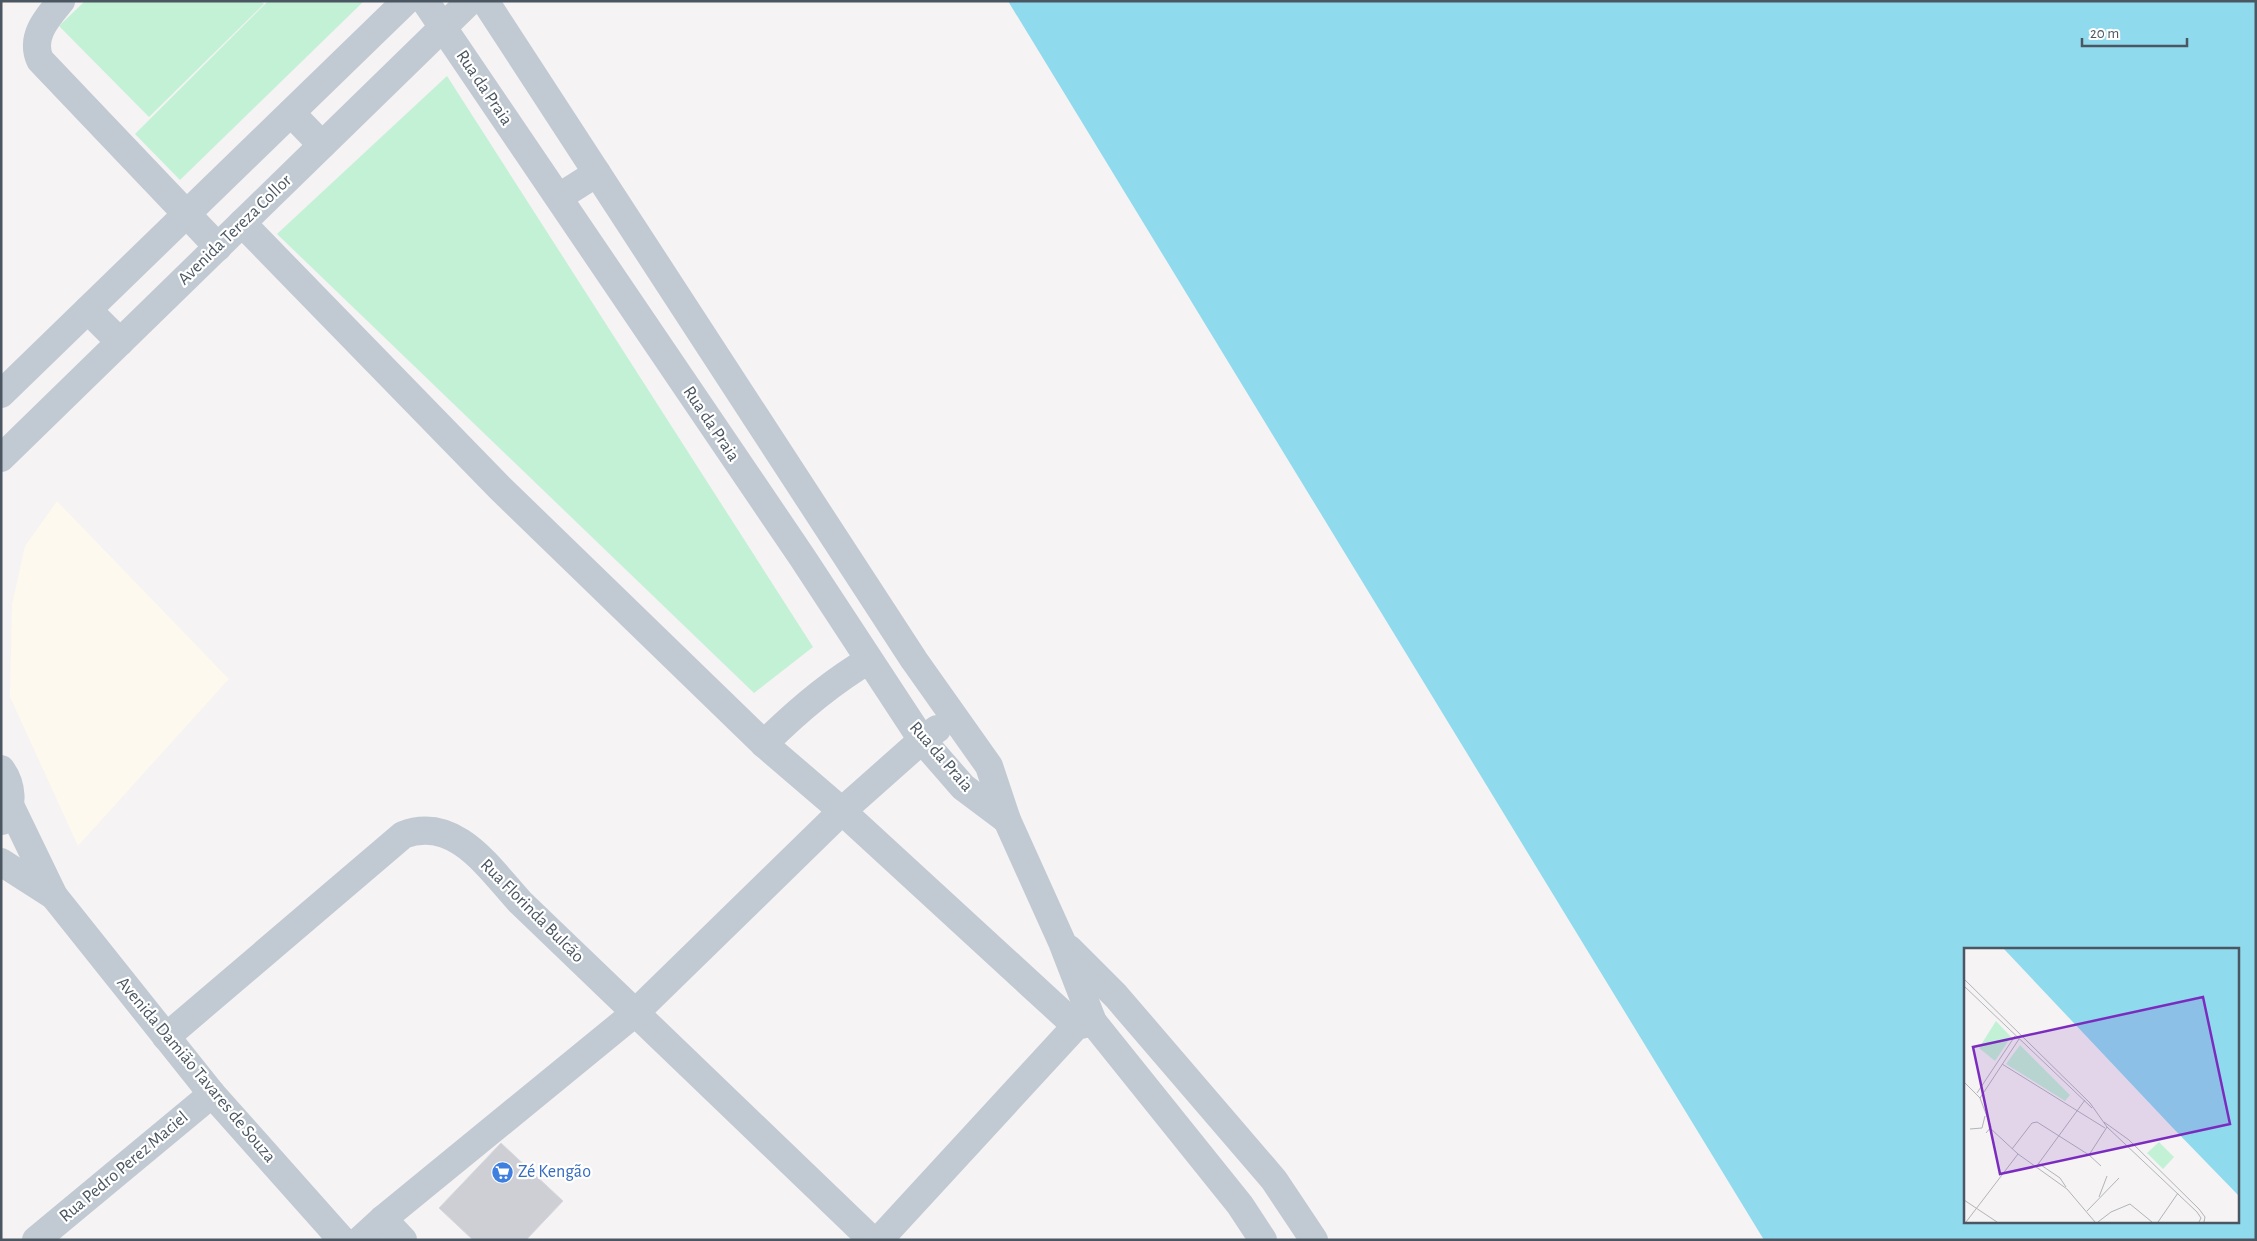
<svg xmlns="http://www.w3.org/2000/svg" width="2257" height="1241" font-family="'Alegreya Sans',sans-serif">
<rect width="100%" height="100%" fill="#f5f3f3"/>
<polygon fill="#fdf9ef" points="57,501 229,679 78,846 10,697 12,604 25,546"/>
<g fill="#c3f1d5">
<polygon points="85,1 261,1 264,4 149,117 59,26"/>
<polygon points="268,1 364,1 180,180 135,134"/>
<polygon points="447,76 813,647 754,693 277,234"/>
</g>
<path fill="#90daee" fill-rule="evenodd" d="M 1008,1 L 2256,1 L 2256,1240 L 1764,1240 ZM 1966,950 L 2238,950 L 2238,1222 L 1966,1222 Z"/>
<polygon fill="#cdcfd5" stroke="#d7d9de" points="501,1143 563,1201 526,1240 473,1240 439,1208"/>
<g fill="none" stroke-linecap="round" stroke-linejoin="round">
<g stroke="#c1cad2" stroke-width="28">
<path d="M 61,1 C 46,19 30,37 40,60 L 218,247"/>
<polyline points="425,1 802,557 922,740 963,787 1007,820"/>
<polyline points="485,1 914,660 989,766 1007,820 1062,942 1093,1022 1240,1205 1263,1240"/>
<polyline points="291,113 322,145"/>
<polyline points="559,197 597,173"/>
<polyline points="242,223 500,488 764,744 842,811 1076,1026"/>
<polyline points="88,310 120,342"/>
<polyline points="1,394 406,1"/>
<polyline points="1,458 470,1"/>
<path d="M 764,744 C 796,712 830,683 869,660"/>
<path d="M 1,769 C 12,784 15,807 2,821"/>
<polyline points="10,805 54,896 212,1094 342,1240"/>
<polyline points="1,862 54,896"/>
<polyline points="1069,949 1116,996 1274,1180 1314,1240"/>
<path d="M 166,1037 L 403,835 C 455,815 489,868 520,902 L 872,1240"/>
<polyline points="383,1219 403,1240"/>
<polyline points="36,1240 212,1094"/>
<polyline points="360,1240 383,1219 635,1013 842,811 922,740 937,729"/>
<polyline points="879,1240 1076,1026 1093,1022"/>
</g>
</g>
<defs>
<symbol id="supermarket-disc" viewBox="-11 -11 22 22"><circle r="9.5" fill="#3f7fe0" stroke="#fff"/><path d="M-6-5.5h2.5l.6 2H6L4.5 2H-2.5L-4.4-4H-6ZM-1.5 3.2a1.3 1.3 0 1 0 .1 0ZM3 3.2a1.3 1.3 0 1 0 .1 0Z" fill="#fff"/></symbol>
</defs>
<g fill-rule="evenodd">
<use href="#supermarket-disc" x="490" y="1160" width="25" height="25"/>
</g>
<g text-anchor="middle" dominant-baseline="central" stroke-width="4.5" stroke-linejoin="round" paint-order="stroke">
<g font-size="18" fill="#4a5661" stroke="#fff">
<text transform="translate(484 88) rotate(56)">Rua da Praia</text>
<text transform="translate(235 230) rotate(-44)">Avenida Tereza Collor</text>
<text transform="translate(711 424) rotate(56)">Rua da Praia</text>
<text transform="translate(941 757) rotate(49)">Rua da Praia</text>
<text transform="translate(532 911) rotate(45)">Rua Florinda Bulcão</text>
<text transform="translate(196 1070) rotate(50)">Avenida Damião Tavares de Souza</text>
<text transform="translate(124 1167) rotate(-40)">Rua Pedro Perez Maciel</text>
</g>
<g font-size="18" fill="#366cbe" stroke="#fff" text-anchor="start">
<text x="518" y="1172">Zé Kengão</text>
</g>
</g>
<g transform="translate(1964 948)">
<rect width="275" height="275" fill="#f5f3f3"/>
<path d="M 32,73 L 47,89 L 31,113 L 15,100 ZM 56,97 L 106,147 L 101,153 L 42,116 ZM 195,194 L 210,209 L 199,221 L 183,205 Z" fill="#c3f1d5"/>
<path d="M 40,1 L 275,1 L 275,248 L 208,179 Z" fill="#90daee"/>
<path fill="none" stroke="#b1b4b9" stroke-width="1" d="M 0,31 L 126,155 L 143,179 L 233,264 L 237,270 L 235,274M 0,38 L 128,160M 38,116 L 141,180M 0,134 L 16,150 L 27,179 L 22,185M 13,145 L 51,88M 16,150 L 55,91M 140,174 L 165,192 L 235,261 L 241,269 L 240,274M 6,181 L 18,180 L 21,168M 27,181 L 54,206 L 103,241 L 131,274M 48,201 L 68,175 L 73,174 L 125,207 L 137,218M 125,207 L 143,179M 74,215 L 96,230 L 102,239M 72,219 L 121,152M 135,249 L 143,228M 0,252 L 33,274M 123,263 L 155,230M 2,274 L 54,206M 134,274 L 147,264 L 166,256 L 188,274M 194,274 L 214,245"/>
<path fill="#7b2cbf" fill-opacity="0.15" stroke="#7b2cbf" stroke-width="2.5" d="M 239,49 L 266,176 L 36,226 L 9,99 Z"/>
<rect width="275" height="275" fill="none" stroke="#4a5661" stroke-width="2.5"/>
</g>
<rect width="2257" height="1241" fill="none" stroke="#4a5661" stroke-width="5"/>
<path d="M2082 38v8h105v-8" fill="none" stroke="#4a5661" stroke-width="2.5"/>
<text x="2090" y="38" font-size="15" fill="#4a5661" stroke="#ffffff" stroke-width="4" paint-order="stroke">20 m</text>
</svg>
